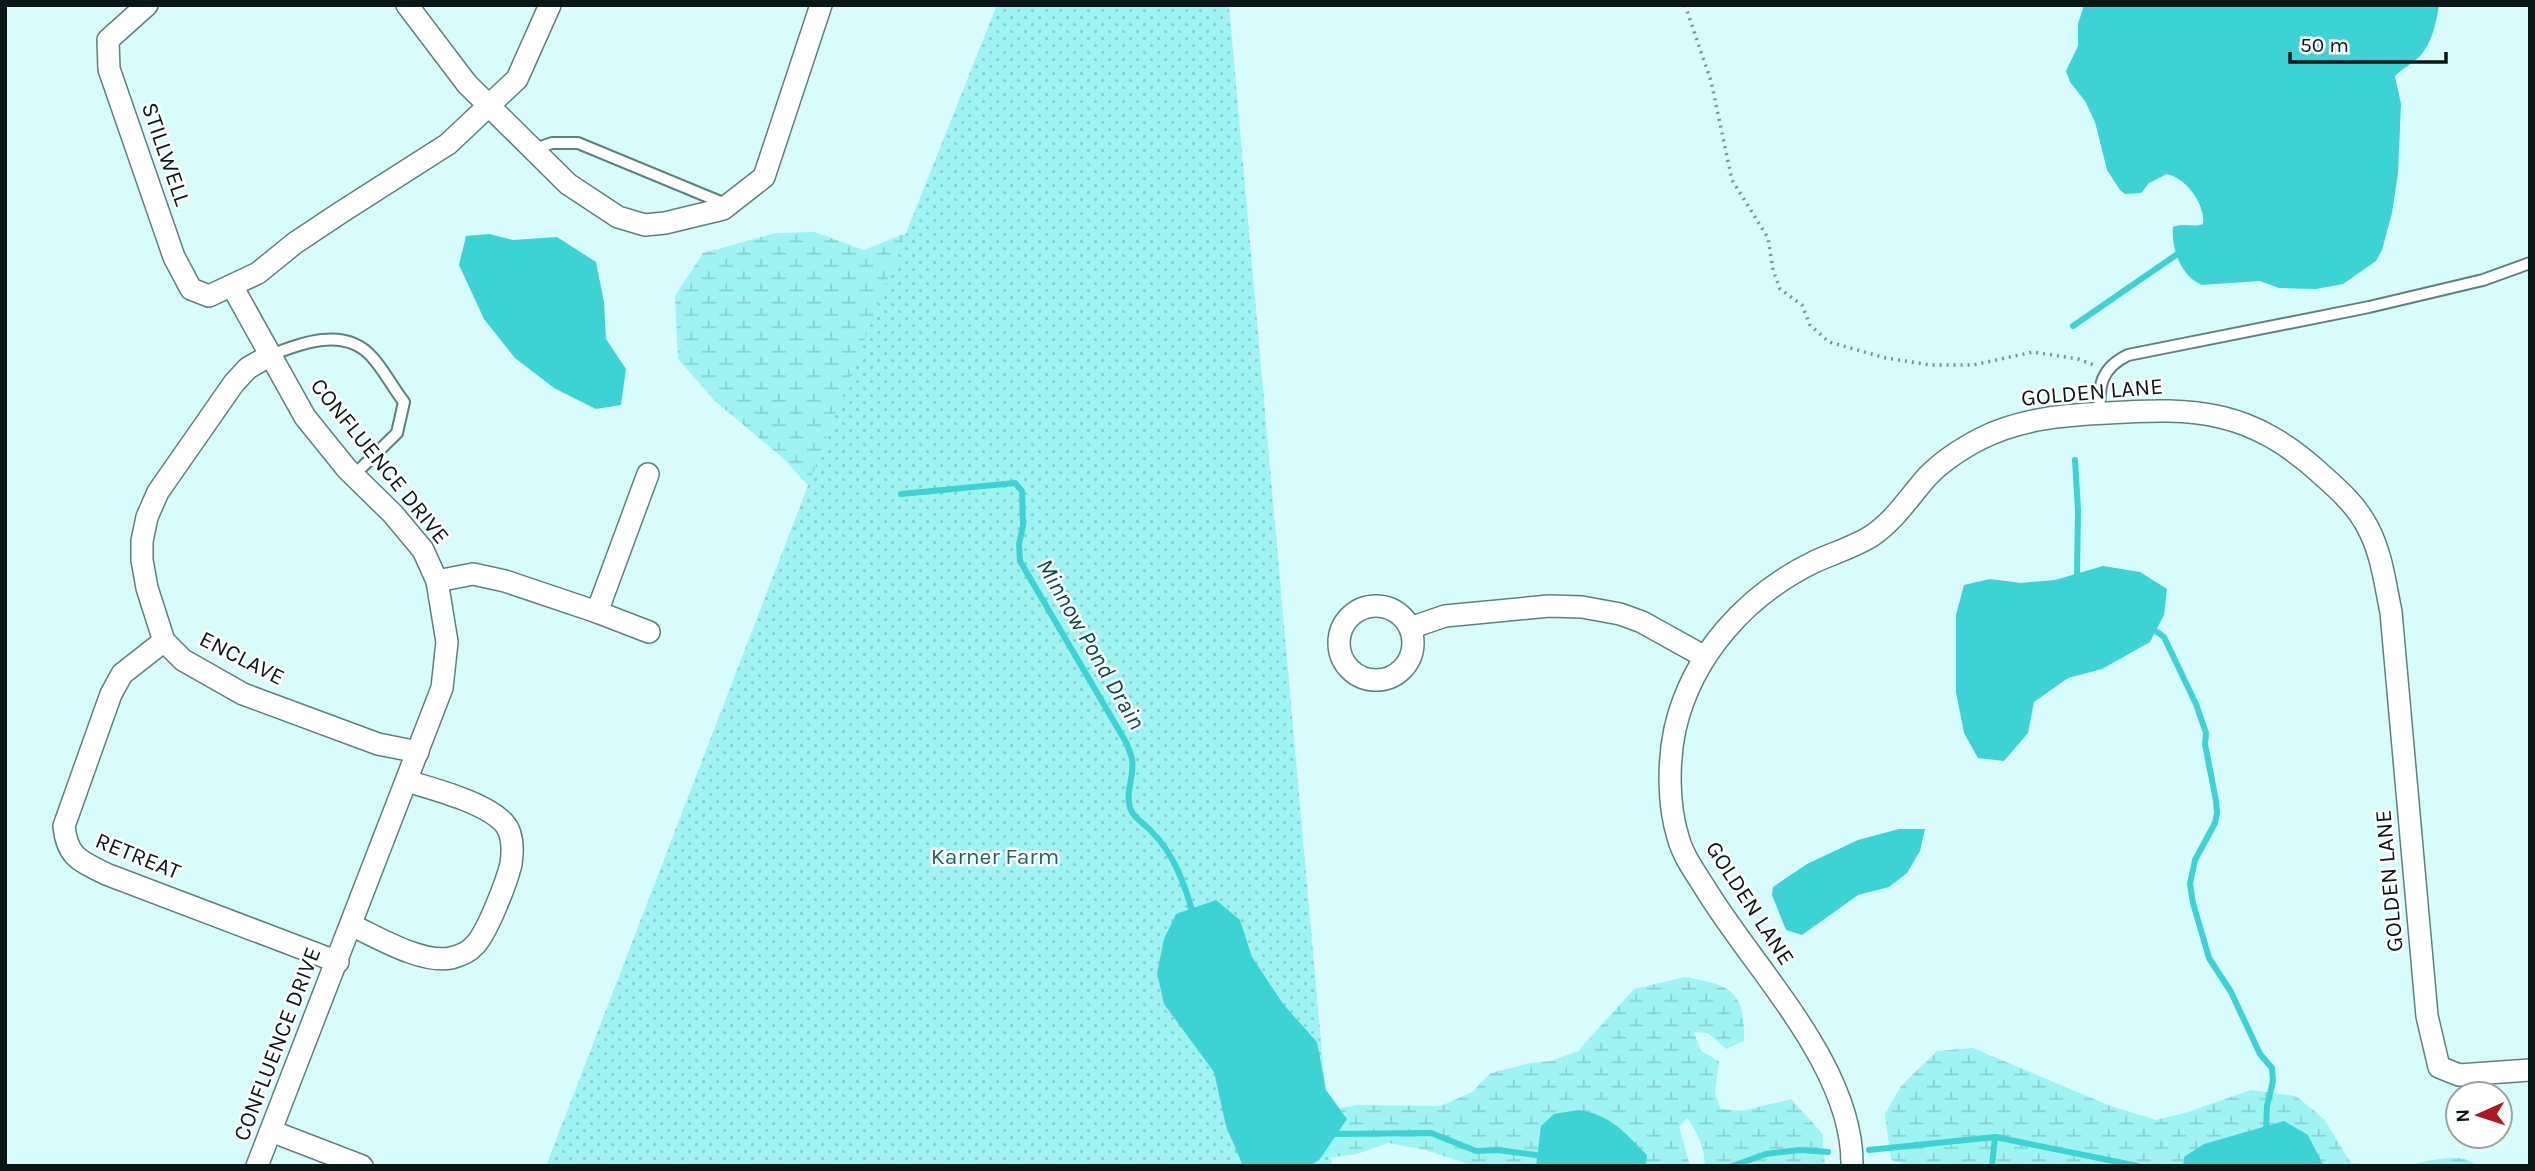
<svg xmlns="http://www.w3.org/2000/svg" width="2535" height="1171" font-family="Karla,sans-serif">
<defs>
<pattern id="wetland-marsh" width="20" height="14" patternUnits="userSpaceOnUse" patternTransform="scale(1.75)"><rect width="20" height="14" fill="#9ff4f3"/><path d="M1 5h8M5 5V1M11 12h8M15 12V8" fill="none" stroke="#88d0d0"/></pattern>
<pattern id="park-dots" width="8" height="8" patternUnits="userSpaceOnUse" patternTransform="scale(1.75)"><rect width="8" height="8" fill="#9ff4f3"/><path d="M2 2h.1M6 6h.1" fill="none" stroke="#88d0d0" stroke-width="1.8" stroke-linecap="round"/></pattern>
</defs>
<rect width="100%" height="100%" fill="#d8fcfb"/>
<g fill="url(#wetland-marsh)">
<polygon points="945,225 836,516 785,460 714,400 678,359 675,296 703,253 776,233 815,232 864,250 901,235"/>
<path d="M 1685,977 C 1732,985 1745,991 1744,1041 L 1726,1049 L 1708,1033 L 1694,1032 L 1701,1051 L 1719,1061 L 1715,1094 L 1721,1109 L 1742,1111 L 1791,1099 L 1822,1133 L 1825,1165 L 1705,1166 C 1704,1147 1698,1133 1687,1118 L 1679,1127 L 1690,1166 L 1646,1166 L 1647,1155 L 1542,1126 L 1536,1166 L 1474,1166 L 1425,1150 L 1388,1143 L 1357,1154 L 1320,1159 L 1347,1119 L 1339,1108 L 1359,1105 L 1441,1106 L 1472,1092 L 1491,1073 L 1530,1063 L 1551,1061 L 1578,1051 L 1634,989 Z"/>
<path d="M 1973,1048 L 2108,1105 L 2156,1120 L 2185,1113 L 2251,1090 L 2296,1096 L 2324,1119 L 2351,1163 C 2367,1164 2385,1166 2401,1165 C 2424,1165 2458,1148 2477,1166 L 2324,1166 L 2308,1135 L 2184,1157 L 2183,1166 L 1911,1166 L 1891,1160 L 1885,1114 L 1901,1086 L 1937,1051 Z"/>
</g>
<polygon fill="url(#park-dots)" points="997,5 1229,5 1332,1166 546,1166 886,283"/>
<g fill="#3dd2d3">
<path d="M 2084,5 L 2439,5 C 2436,23 2432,45 2418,58 C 2411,64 2402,69 2395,76 L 2401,104 L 2398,173 L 2392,213 L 2382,250 L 2376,261 L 2343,284 L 2316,289 L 2279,288 L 2260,281 L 2202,285 C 2181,277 2171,248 2173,227 C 2183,222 2194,228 2203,224 C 2206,205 2186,178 2167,174 L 2149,183 L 2141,193 L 2125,194 L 2120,190 L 2107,170 L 2095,122 L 2085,101 L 2070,82 L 2066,71 L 2078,46 L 2078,24 Z"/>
<polygon points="489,234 513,240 557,237 596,262 604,302 606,339 626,369 621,405 596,409 554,388 515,358 484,319 459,265 466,236"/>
<polygon points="2103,566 2140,572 2167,589 2164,615 2150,642 2102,669 2068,678 2034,702 2028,733 2004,761 1978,758 1964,733 1956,692 1956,615 1964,585 1990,579 2021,583 2055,580"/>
<polygon points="1899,829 1925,829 1920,851 1907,873 1889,887 1858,895 1802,935 1786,930 1772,895 1773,887 1807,864 1858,840"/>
<polygon points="1216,900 1240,920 1252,957 1283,1004 1317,1042 1326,1090 1347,1119 1320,1159 1310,1166 1243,1166 1226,1126 1214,1072 1164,1004 1157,973 1164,939 1176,914"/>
<path d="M 1578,1110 C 1610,1114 1625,1133 1647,1155 L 1646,1166 L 1536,1166 L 1541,1126 L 1554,1114 Z"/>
<polygon points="2284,1121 2308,1135 2324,1166 2183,1166 2184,1157 2204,1144"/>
</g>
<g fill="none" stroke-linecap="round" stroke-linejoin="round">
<g stroke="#3dd2d3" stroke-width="6">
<polyline points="2073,326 2176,255"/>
<polyline points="2075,460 2078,510 2077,575 2082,578"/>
<path d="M 901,494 L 1015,483 L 1022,491 L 1023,526 L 1019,544 L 1020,561 L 1127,744 C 1128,748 1131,754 1132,759 C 1135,776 1125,790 1130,808 C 1134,819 1144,823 1152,832 C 1174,854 1185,885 1193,914"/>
<polyline points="2150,627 2164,637 2196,704 2206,733 2205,744 2216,801 2217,813 2215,823 2195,860 2190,884 2193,903 2209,958 2231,992 2260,1054 2272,1068 2273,1081 2267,1106 2266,1132"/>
<polyline points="1330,1134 1431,1133 1476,1151 1497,1150 1543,1156"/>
<polyline points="1869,1150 1995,1137 2138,1166"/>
<polyline points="1732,1166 1766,1154 1800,1150 1828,1152"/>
<polyline points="1992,1166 1995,1137"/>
</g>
<defs>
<g id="lane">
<polyline points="532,150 552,143 578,143 728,205"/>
<path d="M 269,356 C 300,343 345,326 372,357 C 384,370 393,388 404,402 L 397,433 L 354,475"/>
<path d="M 2100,413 C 2098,386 2101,368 2128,355 L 2369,307 L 2483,280 L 2530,263"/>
</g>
<g id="street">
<polyline points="147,5 108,40 109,69 174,257 191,289 209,296 258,273 295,243 340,213 448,144 517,79 550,5"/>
<polyline points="407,5 467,84 568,184 618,217 645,225 665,223 723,209 764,177 821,5"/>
<polyline points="232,286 305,417 347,469 393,514 423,550 437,581 447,642 442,688 257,1166"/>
<polyline points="269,356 248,368 234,383 158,492 147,517 142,541 142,560 147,588 164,641 183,660 243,694 378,744 418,752"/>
<polyline points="437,581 473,574 505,581 597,612 648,474"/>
<circle cx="1376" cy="643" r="37"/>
<polyline points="597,612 649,632"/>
<polyline points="1410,628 1445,616 1549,606 1582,607 1620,614 1642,622 1705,657"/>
<path d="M 164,641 L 122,674 L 111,694 L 64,826 C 67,857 80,861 106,874 L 338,962"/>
<path d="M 351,925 C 377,937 422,964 451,958 C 459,956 468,953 474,946 C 487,934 507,881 511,864 C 513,851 513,833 504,823 C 485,802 433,789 407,781"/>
<polyline points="271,1131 362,1166"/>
<path d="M 1852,1166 C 1854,1067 1754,969 1705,888 C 1695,872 1683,856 1678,837 C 1668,805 1668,762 1675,729 C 1692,655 1746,595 1814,562 C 1833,553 1855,547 1873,535 C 1895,520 1910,496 1927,477 C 1942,461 1961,449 1980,439 C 2019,419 2063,415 2107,413 C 2197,407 2251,410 2321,474 C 2339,490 2357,506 2368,528 C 2382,554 2385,584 2391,612 L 2427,1016 L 2439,1067 L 2459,1075 L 2530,1070"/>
</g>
</defs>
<use href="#lane" stroke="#5f807f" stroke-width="14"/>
<use href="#street" stroke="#5f807f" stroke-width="24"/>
<polyline stroke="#7a9393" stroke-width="3.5" stroke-dasharray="2 5" stroke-linecap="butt" points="1685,5 1711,81 1732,180 1768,238 1773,270 1780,289 1802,305 1810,325 1829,342 1886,358 1931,365 1973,365 2033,352 2078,359 2094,365"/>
<use href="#lane" stroke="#fff" stroke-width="10"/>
<use href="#street" stroke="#fff" stroke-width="21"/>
</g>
<g text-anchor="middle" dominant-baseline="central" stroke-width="5" stroke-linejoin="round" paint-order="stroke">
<g font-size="23" fill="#0a1717" stroke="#fff">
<text transform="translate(166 154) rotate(71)">STILLWELL</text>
<text transform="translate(2092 392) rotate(-5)">GOLDEN LANE</text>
<text transform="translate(380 461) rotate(51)">CONFLUENCE DRIVE</text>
<text transform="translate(242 658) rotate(27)">ENCLAVE</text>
<text transform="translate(138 856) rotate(22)">RETREAT</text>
<text transform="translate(2389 881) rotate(-95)">GOLDEN LANE</text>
<text transform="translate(1750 903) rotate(57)">GOLDEN LANE</text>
<text transform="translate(277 1044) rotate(-69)">CONFLUENCE DRIVE</text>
</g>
<g font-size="23" fill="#256060" stroke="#fff">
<text x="995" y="856">Karner Farm</text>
</g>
<g font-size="24" font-style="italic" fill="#074a4a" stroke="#fff">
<text transform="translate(1091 644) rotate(60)">Minnow Pond Drain</text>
</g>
</g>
<rect width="2535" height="1171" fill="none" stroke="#0a1717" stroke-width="14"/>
<g transform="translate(2479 1115) rotate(267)"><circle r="33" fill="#ffffff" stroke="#9da2a2" stroke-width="2"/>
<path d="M0-5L12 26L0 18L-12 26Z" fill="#ab181f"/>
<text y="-10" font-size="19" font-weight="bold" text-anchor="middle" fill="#0a1717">N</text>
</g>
<path d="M2290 52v10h156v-10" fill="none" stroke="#0a1717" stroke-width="3.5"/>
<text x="2300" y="52" font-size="21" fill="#0a1717" stroke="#ffffff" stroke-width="5" paint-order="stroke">50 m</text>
</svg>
